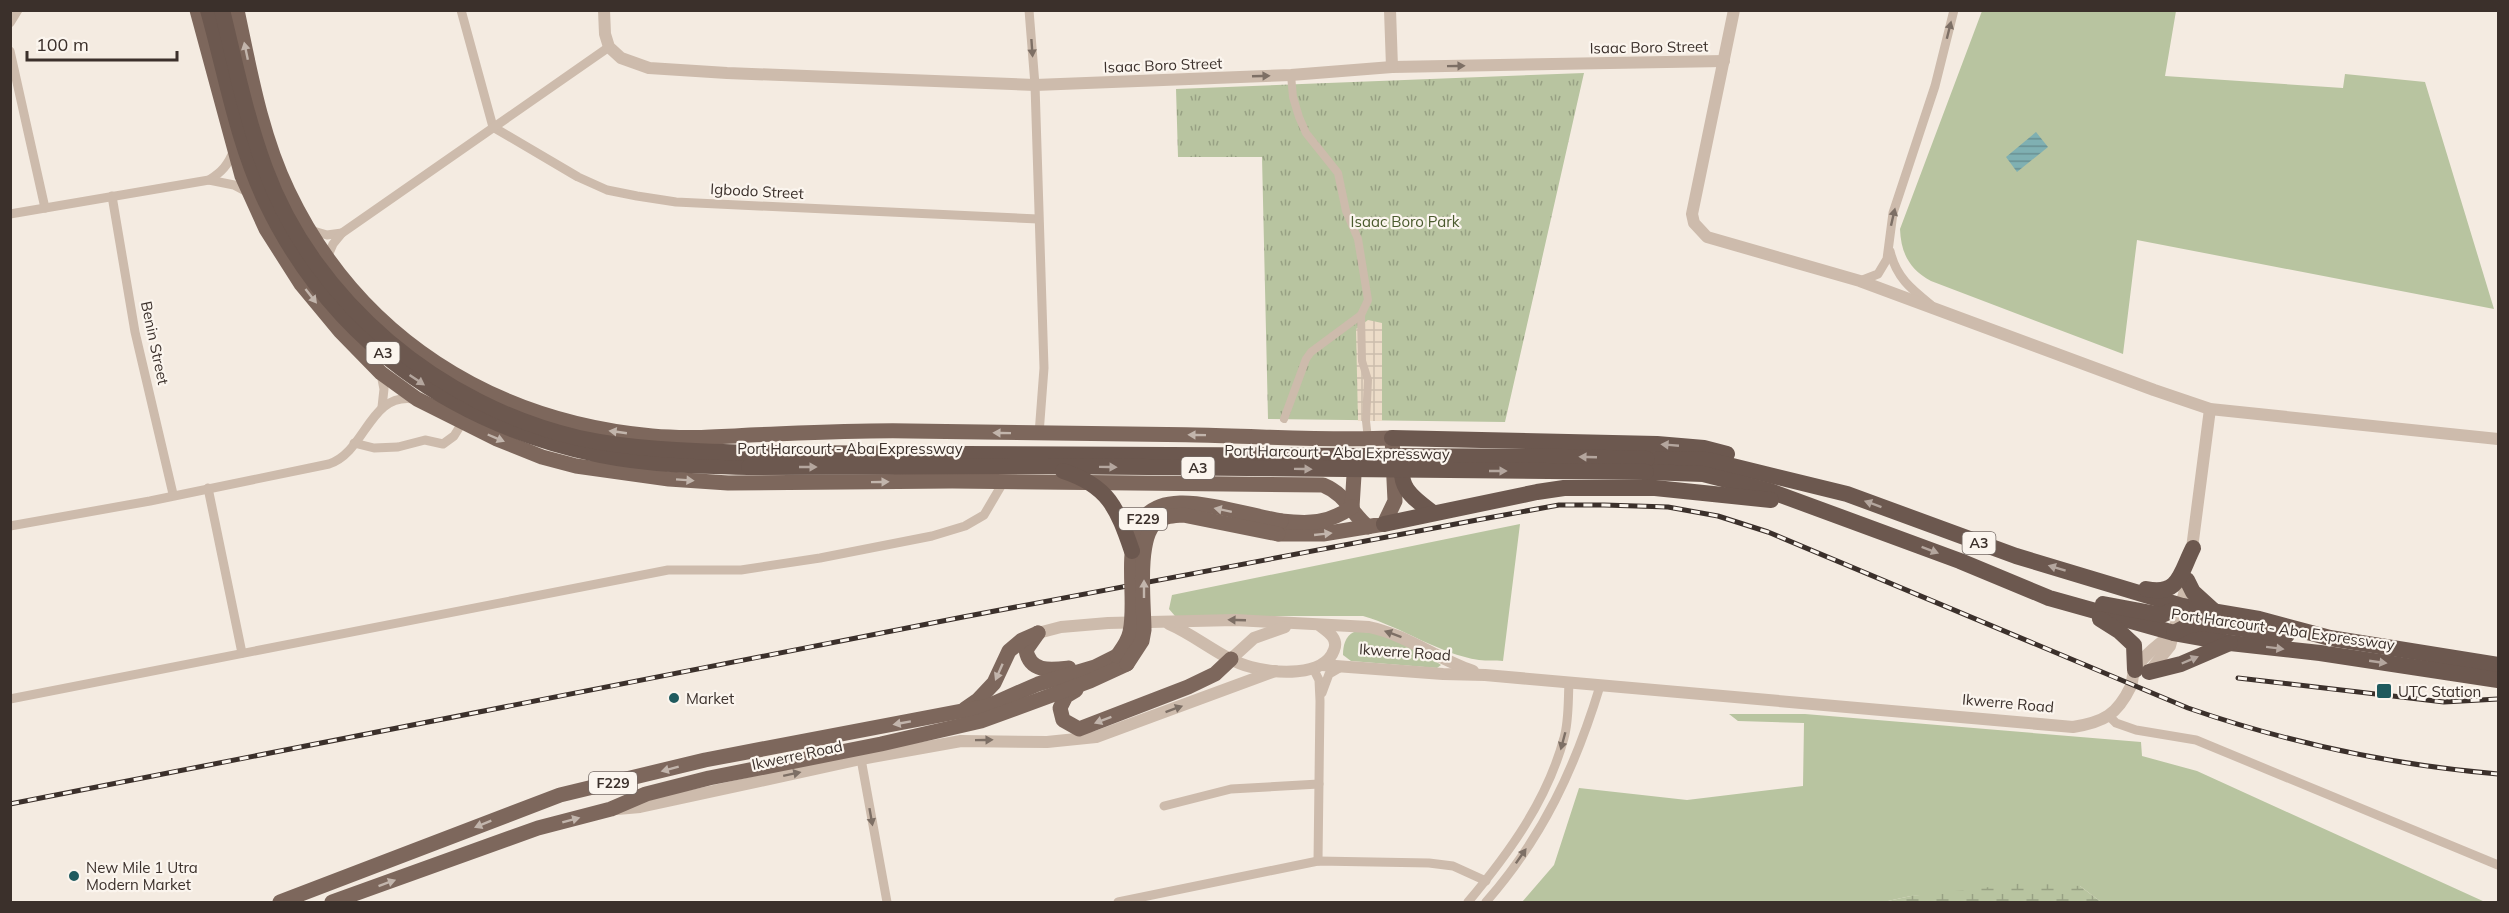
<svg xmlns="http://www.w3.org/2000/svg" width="2509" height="913" font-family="Mulish,sans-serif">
<defs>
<pattern id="wetland-marsh" width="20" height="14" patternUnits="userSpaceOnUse" patternTransform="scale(1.5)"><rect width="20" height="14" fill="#b8c4a0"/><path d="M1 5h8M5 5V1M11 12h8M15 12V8" fill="none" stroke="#97a083"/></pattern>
<pattern id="park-tufts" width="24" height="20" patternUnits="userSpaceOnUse" patternTransform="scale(1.5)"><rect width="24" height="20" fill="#b8c4a0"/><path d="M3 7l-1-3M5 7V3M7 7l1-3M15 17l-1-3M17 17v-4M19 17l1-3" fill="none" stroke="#97a083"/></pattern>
<pattern id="plaza-grid" width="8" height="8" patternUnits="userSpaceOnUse" patternTransform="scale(1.5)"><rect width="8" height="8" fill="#ecdcc8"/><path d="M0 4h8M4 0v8" fill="none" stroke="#cbbdac"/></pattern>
<pattern id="water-rules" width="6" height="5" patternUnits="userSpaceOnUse" patternTransform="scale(1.5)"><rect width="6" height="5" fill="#7fb0b2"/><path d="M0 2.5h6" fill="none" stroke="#699091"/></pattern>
</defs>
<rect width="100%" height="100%" fill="#f4ebe1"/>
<g fill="#b8c4a0">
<path d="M 1982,11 L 2176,11 L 2165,76 L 2343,88 L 2345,74 L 2425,82 L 2494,309 L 2137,240 L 2123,354 L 1931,281 C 1909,269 1901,253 1900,229 Z"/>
<path d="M 1520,524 L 1503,661 C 1495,660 1487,661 1479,660 C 1439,654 1402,627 1363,616 L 1175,616 L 1169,609 L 1172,595 Z"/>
<path d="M 1354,632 C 1383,630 1417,648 1441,665 L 1437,668 L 1351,661 L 1343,655 C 1343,646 1345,636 1354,632 Z"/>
<polygon points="1729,714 1805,714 2141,742 2142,756 2197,771 2485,902 2101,902 2080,886 1911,896 1883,902 1522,902 1554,865 1579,788 1687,800 1803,786 1804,723 1738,721"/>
</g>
<polygon fill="url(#wetland-marsh)" points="2025,883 2080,886 2101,902 1883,902 1911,896"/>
<polygon fill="url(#park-tufts)" points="1584,73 1505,422 1268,419 1262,157 1178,157 1176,89"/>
<polygon fill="url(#plaza-grid)" points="1368,320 1382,323 1382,421 1358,421 1356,329"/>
<polygon fill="url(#water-rules)" points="2036,132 2048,147 2017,172 2006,157"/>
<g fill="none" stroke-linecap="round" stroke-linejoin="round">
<g stroke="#cdbbac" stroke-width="8">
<polyline points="1291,75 1293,97 1299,117 1306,133 1338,173 1346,211 1358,239 1368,300 1361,315 1362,361 1368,380 1366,421 1368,439"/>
<polyline points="1284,419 1306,359 1311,352 1361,315"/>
</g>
<g stroke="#cdbbac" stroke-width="9">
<polyline points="461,10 493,127 578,177 607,190 637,196 676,202 1038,219"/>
<polyline points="1029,10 1035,85 1044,368 1039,434"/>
<polyline points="10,23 18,10"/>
<polyline points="10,51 45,208"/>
<path d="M 209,180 C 222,172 228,165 234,150"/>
<polyline points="112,196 135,332 173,494"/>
<polyline points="10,214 209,180 234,185 249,193"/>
<polyline points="310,230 327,235 342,233"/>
<path d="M 1890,251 C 1896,277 1911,289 1931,305"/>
<polyline points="327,258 333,244 342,233 609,47"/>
<polyline points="1860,281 1878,274 1887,259 1893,213 1935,86 1954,10"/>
<polyline points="381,374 384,389 382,407"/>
<polyline points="354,443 374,448 398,447 425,440 443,444 454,436 462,423"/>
<polyline points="208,488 242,653"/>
<path d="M 10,526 L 150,501 L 329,464 C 366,452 369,392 414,399"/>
<polyline points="1313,668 1319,680 1320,701 1318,861"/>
<polyline points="1322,693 1329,674 1341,667"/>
<polyline points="10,699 668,570 741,570 820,558 932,536 965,526 984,515 1004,481"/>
<polyline points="2110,717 2116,723 2136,730 2196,740 2498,865"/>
<polyline points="861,759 887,902"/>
<polyline points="1164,806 1231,789 1319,784"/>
<polyline points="1118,902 1318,861 1429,863 1453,866 1486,881"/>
<path d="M 1468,902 C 1509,853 1547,801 1564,738 C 1569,721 1568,700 1569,683"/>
<path d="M 1486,902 C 1543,837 1575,768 1600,686"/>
</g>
<g stroke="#cdbbac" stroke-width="12">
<polyline points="604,10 605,34 609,47 621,58 649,68 727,73 1035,85 1291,75 1392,67 1724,61"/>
<polyline points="1390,10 1392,67"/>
<polyline points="1734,10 1692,214 1694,223 1707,237 1860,281 2154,390 2210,409 2498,439"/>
<polyline points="2191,556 2210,409"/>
<path d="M 1169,624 C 1197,636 1223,660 1251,667 C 1274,673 1324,678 1334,650 C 1339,638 1327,631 1319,625"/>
<path d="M 1038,633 L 1061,627 L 1108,623 L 1235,620 L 1369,627 C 1407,635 1437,659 1473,671"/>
<polyline points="1231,659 1254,638 1285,627"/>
<path d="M 1322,665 L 1443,674 L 1485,675 L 2073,727 C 2104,722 2117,715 2131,686 C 2133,681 2132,676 2134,672 C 2141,657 2161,642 2174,633"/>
<polyline points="2149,672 2170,646 2188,579"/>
<polyline points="617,809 640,807 861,759 961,741 1047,742 1096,737 1275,671"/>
</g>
<g stroke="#7d675c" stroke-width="15">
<path d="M 197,10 L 242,176 L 266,229 L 301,284 L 340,331 L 381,373 L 417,399 L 497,439 L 542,457 L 576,466 L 669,479 L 728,483 L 952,481 L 1323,485 C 1347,495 1350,512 1368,527"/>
<path d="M 237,10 C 250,71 261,135 288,191 C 358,338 492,421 652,436 C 685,439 718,437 750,435 C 803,433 857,430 910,431 C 1006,433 1101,433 1196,435 C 1261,436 1327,441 1392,438 L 1395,501 L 1384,524 L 1323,534 L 1278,534"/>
<polyline points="1352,507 1355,459"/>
<path d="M 1281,521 C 1309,524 1328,524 1352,507"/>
<path d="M 1038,633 L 1026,650 C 1030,673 1051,670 1069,668"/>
<polyline points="1076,690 1066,696 1060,708 1063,720 1079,729 1188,687 1215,674 1231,659"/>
<polyline points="965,709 978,700 994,683 1009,651 1022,640 1038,633"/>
<polyline points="280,902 560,795 705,760 988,706 1038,684 1095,667 1117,656"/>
<polyline points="332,902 538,828 611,809 646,794 709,778 881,744 981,721 1090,681 1127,664"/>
</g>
<g stroke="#6c584f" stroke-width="16">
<path d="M 208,10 C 226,74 237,141 266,202 C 332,340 451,424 600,455 C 649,465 700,466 749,467"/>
<path d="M 222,10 C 235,63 246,117 265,168 C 314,302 440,406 579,438 C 635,450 692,451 750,453"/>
<polyline points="1392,438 1657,444 1704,448 1727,454"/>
<path d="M 1404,456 C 1396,486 1410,496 1433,513"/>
<polyline points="1647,459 1708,460 1847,494 2016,556 2182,606 2259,619 2330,638 2498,665"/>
<polyline points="1646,472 1703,474 1770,491 1960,561 2049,598 2174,633 2230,643 2320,653 2498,680"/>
<polyline points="1384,524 1537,492 1564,488 1655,488 1771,500"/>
<polyline points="2187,580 2193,592 2215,612"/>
<path d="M 2146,589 C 2179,596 2180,574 2193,548"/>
<polyline points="2103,604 2162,615 2182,606"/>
<polyline points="2100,619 2119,631 2134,645 2135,670"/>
<polyline points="2174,633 2187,626 2201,623 2287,635"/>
<polyline points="2149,672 2181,664 2230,643"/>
</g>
<defs>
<g id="rail">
<polyline points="2238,678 2444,702 2498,699"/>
<path d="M 10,804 L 963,617 L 1477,520 L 1559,505 L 1604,505 L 1668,507 L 1718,516 L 1768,532 L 2188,708 C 2289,743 2392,765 2498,774"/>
</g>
</defs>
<use href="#rail" stroke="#3b302b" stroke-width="5"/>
<use href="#rail" stroke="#fbf5ee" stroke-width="3" stroke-dasharray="9" stroke-linecap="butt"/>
<g stroke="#7d675c" stroke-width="15">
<path d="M 1117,656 C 1122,649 1128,642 1130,632 C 1140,590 1109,505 1180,503 C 1207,502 1253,516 1281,521"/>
<path d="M 1127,664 L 1142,641 L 1144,630 C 1144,605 1136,539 1156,522 C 1164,516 1173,516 1183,515 L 1278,534"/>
</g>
<g stroke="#6c584f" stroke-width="16">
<polyline points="750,453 1566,457 1647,459"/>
<polyline points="749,467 1048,466 1646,472"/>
<path d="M 1063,471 C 1109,486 1117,508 1132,551"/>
</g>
</g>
<defs><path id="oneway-solid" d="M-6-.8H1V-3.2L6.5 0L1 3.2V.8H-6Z" transform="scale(1.5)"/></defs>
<g fill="#7d6f65">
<use href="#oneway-solid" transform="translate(1949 30) rotate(-76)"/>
<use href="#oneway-solid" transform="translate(1032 48) rotate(86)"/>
<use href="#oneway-solid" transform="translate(1456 66) rotate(-1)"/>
<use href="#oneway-solid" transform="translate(1261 76) rotate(-2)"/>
<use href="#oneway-solid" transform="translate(1893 217) rotate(-77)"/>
<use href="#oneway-solid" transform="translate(1237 620) rotate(-178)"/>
<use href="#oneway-solid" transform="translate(1393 634) rotate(-160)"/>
<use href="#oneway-solid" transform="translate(1174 709) rotate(-20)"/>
<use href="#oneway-solid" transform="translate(984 740) rotate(-1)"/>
<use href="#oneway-solid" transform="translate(1563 741) rotate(105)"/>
<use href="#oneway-solid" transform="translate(792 774) rotate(-12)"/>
<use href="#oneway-solid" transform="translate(871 817) rotate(80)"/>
<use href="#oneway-solid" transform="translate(1521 856) rotate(-55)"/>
</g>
<g fill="#c2b5ac">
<use href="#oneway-solid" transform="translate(246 51) rotate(-102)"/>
<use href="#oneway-solid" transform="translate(311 296) rotate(52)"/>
<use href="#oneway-solid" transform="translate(618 432) rotate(-172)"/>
<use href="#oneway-solid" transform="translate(1002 433) rotate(-179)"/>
<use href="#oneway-solid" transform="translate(1197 435) rotate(-179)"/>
<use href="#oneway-solid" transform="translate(496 438) rotate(23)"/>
<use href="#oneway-solid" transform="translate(685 480) rotate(4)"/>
<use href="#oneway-solid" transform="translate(880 482) rotate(-1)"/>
<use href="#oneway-solid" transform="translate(1223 510) rotate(-168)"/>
<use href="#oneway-solid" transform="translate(1323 534) rotate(-6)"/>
<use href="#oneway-solid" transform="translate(1144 589) rotate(-90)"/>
<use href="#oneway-solid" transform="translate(999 672) rotate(114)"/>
<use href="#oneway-solid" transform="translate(1103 720) rotate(159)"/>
<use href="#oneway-solid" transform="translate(902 723) rotate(170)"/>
<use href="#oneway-solid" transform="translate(670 769) rotate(165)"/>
<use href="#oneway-solid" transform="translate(571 820) rotate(-15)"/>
<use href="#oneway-solid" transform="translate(483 824) rotate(158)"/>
<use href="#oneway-solid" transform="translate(387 883) rotate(-20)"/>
</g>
<g fill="#b4a69e">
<use href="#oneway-solid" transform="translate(417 380) rotate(34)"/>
<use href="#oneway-solid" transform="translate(1670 445) rotate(-175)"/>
<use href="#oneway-solid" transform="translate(1588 457) rotate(-178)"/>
<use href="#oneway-solid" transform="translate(808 467)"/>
<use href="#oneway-solid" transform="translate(1108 467) rotate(1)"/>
<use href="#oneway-solid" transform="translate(1303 469) rotate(1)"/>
<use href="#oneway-solid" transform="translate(1498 471)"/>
<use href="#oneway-solid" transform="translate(1873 504) rotate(-160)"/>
<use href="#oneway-solid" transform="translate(1930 550) rotate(21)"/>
<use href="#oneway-solid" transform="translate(2057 568) rotate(-163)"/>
<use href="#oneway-solid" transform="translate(2275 648) rotate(7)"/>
<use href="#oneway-solid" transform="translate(2190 660) rotate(-23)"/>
<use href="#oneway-solid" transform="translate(2378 662) rotate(8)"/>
</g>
<g fill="#1f5a5e" stroke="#fbf5ee" stroke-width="2">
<rect x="2376" y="683" width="16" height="16" rx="3"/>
<circle cx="674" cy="698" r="6"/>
<circle cx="74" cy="876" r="6"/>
</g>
<g text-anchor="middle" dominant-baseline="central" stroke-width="4.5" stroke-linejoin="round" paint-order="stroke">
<g fill="#fbf5ee" stroke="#756b66" stroke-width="1.5">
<rect x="366.5" y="342" width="33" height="22" rx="4.5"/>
<rect x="1181.5" y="457" width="33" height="22" rx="4.5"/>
<rect x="1119" y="508" width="48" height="22" rx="4.5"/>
<rect x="1962.5" y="532" width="33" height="22" rx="4.5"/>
<rect x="589" y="772" width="48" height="22" rx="4.5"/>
</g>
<g font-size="14" font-weight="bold" fill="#3b302b">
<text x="383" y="353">A3</text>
<text x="1198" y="468">A3</text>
<text x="1143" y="519">F229</text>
<text x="1979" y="543">A3</text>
<text x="613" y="783">F229</text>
</g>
<g font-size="15" fill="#3b302b" stroke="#fbf5ee">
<text transform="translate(1649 47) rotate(-1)">Isaac Boro Street</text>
<text transform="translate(1163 65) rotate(-2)">Isaac Boro Street</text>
<text transform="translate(757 191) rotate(3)">Igbodo Street</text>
<text transform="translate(155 343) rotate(78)">Benin Street</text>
<text x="850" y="448">Port Harcourt - Aba Expressway</text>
<text transform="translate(1337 452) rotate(1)">Port Harcourt - Aba Expressway</text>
<text transform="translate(2283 629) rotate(8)">Port Harcourt - Aba Expressway</text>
<text transform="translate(1405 652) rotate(4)">Ikwerre Road</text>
<text transform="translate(2008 703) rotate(5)">Ikwerre Road</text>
<text transform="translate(797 755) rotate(-12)">Ikwerre Road</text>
</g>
<g font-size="15" fill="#4a5a2e" stroke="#fbf5ee">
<text x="1405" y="221">Isaac Boro Park</text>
</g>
<g font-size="15" fill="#3b302b" stroke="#fbf5ee" text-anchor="start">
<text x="2398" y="691">UTC Station</text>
<text x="686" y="698">Market</text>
<text x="86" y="867">New Mile 1 Utra<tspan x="86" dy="17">Modern Market</tspan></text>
</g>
</g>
<rect width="2509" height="913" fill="none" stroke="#3b302b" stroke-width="24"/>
<path d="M27 51v9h150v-9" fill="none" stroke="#3b302b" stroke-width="3"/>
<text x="36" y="51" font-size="18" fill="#3b302b" stroke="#fbf5ee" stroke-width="4.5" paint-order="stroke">100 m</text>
</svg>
